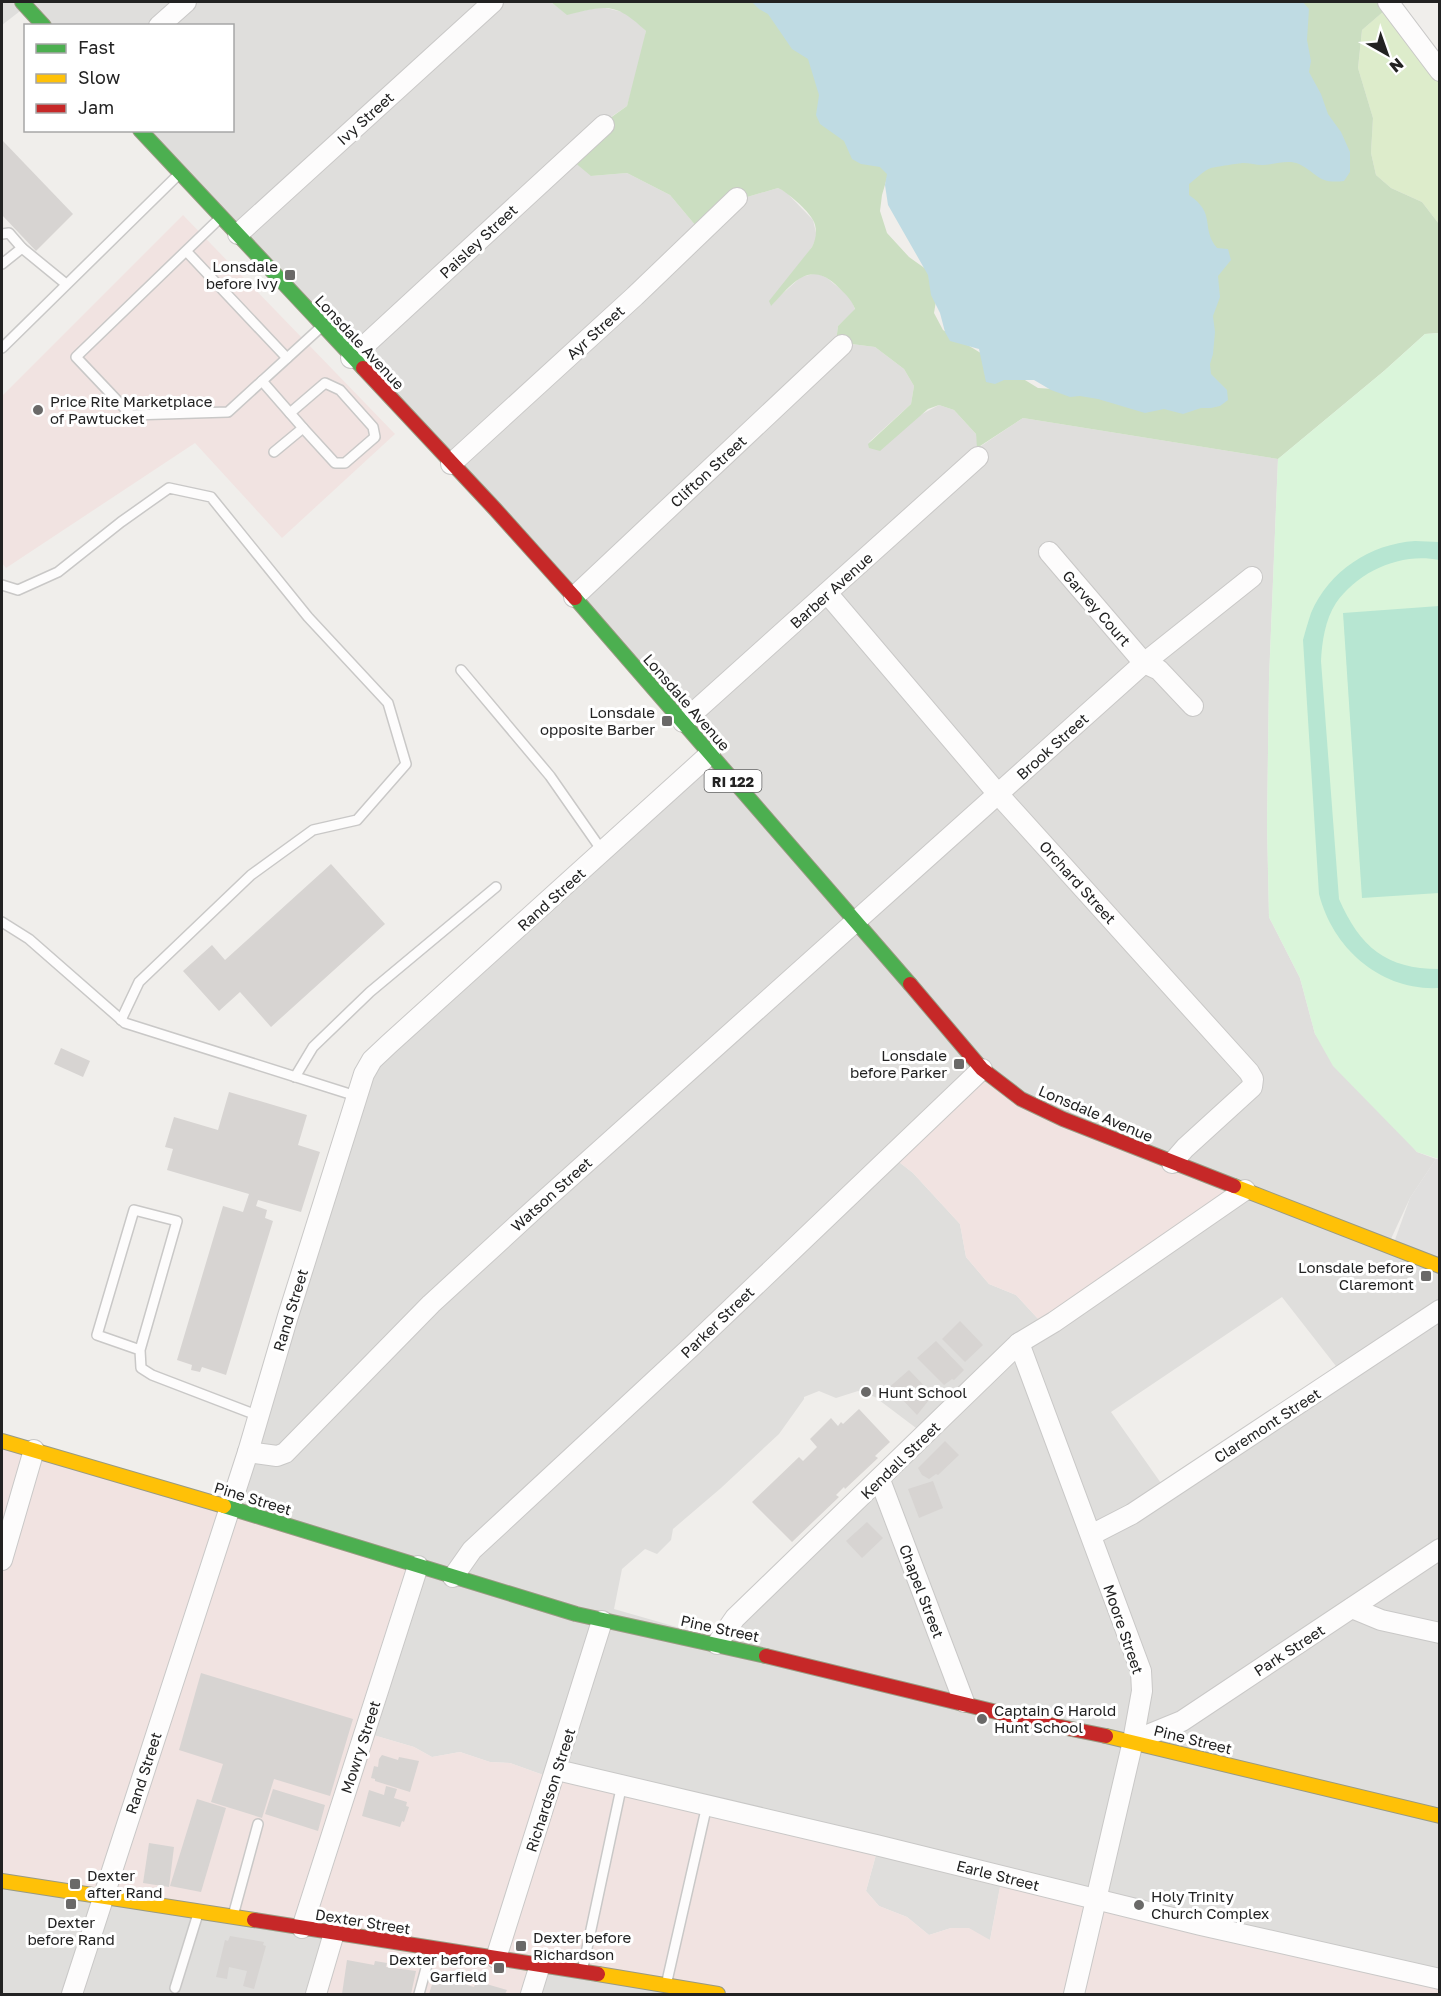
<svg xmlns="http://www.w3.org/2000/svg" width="1441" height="1996" font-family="'Golos Text',sans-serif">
<rect width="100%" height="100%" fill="#f0eeeb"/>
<g fill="#dfdedc" fill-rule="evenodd">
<path d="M 2,2 L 551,2 L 567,14 L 601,7 L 627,13 L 646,31 L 641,58 L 627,106 L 605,121 L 591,176 L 627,173 L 670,195 L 701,232 L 737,200 L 778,188 L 786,192 L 813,220 L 817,237 L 812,247 L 770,305 L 801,277 L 817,273 L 827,278 L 851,298 L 855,310 L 838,326 L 836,342 L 875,347 L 904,369 L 914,386 L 911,404 L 868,443 L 939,405 L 954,410 L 976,434 L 978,448 L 1023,418 L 1278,459 L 1269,679 L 1267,825 L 1269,917 L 1300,978 L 1315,1034 L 1417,1152 L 1436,1159 L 1410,1198 L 1390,1241 L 1439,1267 L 1439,1975 L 1002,1877 L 990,1940 L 951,1928 L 929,1935 L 907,1917 L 879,1906 L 866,1891 L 879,1844 L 549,1777 L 510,1763 L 490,1762 L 460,1752 L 432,1757 L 414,1747 L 363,1732 L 237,1504 L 361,1074 L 703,749 L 139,131 L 232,130 L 232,26 L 43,25 L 24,8 L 2,25 ZM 890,1155 L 1088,1292 L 1040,1321 L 1016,1295 L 989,1284 L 966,1257 L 960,1224 L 913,1173 ZM 1282,1297 L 1339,1370 L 1163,1486 L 1111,1412 ZM 819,1391 L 836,1398 L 858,1391 L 875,1397 L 920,1431 L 708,1636 L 614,1609 L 622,1569 L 645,1549 L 657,1554 L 671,1540 L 673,1529 L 721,1488 L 779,1434 L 804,1399 L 804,1397 Z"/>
<polygon points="2,1874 328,1925 311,1994 2,1994"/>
<polygon points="531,1965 718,1994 523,1994"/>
</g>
<g fill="#f1e3e1">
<polygon points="183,215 395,434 282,538 195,443 6,568 2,563 2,396"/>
<polygon points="972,1072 1242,1186 1040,1321 1016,1295 989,1284 966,1257 960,1224 913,1173 889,1154"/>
<polygon points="2,1434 411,1560 363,1732 414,1747 432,1757 460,1752 490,1762 510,1763 549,1777 879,1844 866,1891 879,1906 907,1917 929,1935 951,1928 969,1928 990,1940 1002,1876 1439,1975 1439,1994 718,1994 535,1960 523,1994 311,1994 329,1931 2,1874"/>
</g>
<polygon fill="#ddeccb" points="1391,5 1439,71 1439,224 1422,202 1391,188 1376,175 1371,153 1373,118 1358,68 1362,30"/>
<path fill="#cbdec1" d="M 551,2 L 813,2 L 889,171 L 882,195 L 880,211 L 887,233 L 909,257 L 930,272 L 937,295 L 934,313 L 943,330 L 1038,388 L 1054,389 L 1122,308 L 1278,2 L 1388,2 L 1391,5 L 1362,30 L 1358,68 L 1373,118 L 1371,153 L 1376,175 L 1391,188 L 1422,202 L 1439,224 L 1439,333 L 1425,334 L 1384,371 L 1278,459 L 1023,418 L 977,448 L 976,434 L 954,410 L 939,405 L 928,409 L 880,451 L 869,448 L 868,444 L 911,404 L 914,386 L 904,369 L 875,347 L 836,342 L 838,326 L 855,309 C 851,298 844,293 835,284 C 807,260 791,286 771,306 L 769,301 L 812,247 C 816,239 818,229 813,220 C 808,210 787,192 778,188 L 737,200 L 701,232 L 670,195 L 627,173 L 591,176 L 567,156 L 606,121 L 627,106 L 646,31 C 615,2 607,5 567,15 Z"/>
<polygon fill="#daf5da" points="1439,333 1439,1159 1417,1152 1333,1066 1315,1034 1300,978 1269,917 1267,825 1269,679 1278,459 1384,371 1425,334"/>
<g fill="#b7e6d2">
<path d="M 1415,541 L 1439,542 L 1439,560 C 1402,552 1358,571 1336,603 C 1325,620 1322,642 1321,661 L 1339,899 C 1360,947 1386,969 1439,969 L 1439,988 C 1381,991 1333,949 1319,894 L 1303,640 C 1305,632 1308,622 1311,613 C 1329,571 1370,544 1415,541 Z"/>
<polygon points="1439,606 1439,893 1362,898 1343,613"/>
</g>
<polygon fill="#e0dfde" points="1436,1159 1439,1159 1439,1266 1392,1248 1410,1198"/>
<path fill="#bfdbe3" d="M 752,2 L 1303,2 L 1309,9 L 1307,40 L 1311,61 L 1309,72 L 1321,94 L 1328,114 L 1341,132 L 1350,152 L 1350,172 L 1344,181 C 1317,184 1319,174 1299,164 C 1287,159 1274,165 1262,165 C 1256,165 1250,163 1243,163 C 1240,163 1215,167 1211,168 C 1203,171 1196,179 1189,184 L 1189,195 C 1217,214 1200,227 1217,248 L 1228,249 L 1231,260 L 1218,276 L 1220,297 L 1213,316 L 1215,332 L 1213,354 L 1210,364 L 1211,374 L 1227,390 L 1228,400 L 1220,406 L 1211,408 L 1201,408 L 1183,414 L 1164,409 L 1145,413 L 1098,399 L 1080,396 L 1070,397 L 1051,390 L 1034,380 L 1004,380 L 995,384 L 986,382 L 979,349 L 950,341 L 945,332 L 940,313 L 931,295 L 928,275 L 888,205 L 885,185 L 887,174 L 880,167 L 861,164 L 852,159 L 844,141 L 820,124 L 816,115 L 819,95 L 808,59 L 792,49 L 768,14 L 759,9 Z"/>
<g fill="#d7d4d2">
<polygon points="2,140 73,214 36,251 2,215"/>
<polygon points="331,864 385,924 271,1027 240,992 219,1011 183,971 212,945 225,960"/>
<polygon points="61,1048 90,1061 83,1077 54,1064"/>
<polygon points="229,1092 307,1115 298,1145 320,1152 301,1212 258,1200 256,1206 267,1210 265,1218 273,1221 226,1375 202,1367 200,1372 191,1370 192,1365 177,1360 223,1206 243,1212 249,1194 167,1170 173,1149 165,1147 174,1117 218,1130"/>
<polygon points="960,1321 983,1345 965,1362 942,1339"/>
<polygon points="936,1341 964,1370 954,1380 952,1379 944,1385 917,1358"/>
<polygon points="909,1370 933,1395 917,1415 900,1397 897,1400 886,1390"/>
<polygon points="859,1409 890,1442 875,1456 878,1458 845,1489 844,1487 836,1495 839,1497 792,1542 752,1502 799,1457 803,1461 817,1447 810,1439 831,1418 838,1426 841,1422 843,1424"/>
<polygon points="945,1441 959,1455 938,1475 936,1474 929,1479 922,1475 918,1468"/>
<polygon points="933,1481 943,1508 919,1518 908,1489"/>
<polygon points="867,1522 883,1538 862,1558 846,1541"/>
<polygon points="201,1673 353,1719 330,1796 274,1779 262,1818 211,1802 223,1764 179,1750"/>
<polygon points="382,1755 398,1760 399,1757 419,1761 410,1792 375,1781 375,1779 371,1778 374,1766 378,1767 379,1759"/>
<polygon points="386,1786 397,1789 394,1798 407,1802 406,1806 409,1807 404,1822 402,1821 400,1827 362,1816 369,1790 384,1795"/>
<polygon points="273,1789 325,1805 318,1831 265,1814"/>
<polygon points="197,1799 226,1808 201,1892 170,1886"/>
<polygon points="149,1843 174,1847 169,1887 143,1883"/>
<polygon points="230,1936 264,1942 263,1945 266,1946 254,1989 243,1986 247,1971 229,1967 227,1979 216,1977 225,1940 228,1941"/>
<polygon points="347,1960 374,1965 375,1961 387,1963 386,1967 416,1971 411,1994 391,1993 391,1994 342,1994"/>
<polygon points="435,1975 474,1987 476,1981 507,1990 505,1994 429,1994"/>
</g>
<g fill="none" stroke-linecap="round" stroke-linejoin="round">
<defs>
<g id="lane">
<polyline points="218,220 76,357 131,415 228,412 320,328"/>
<polyline points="2,234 9,233 22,248"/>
<polyline points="187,252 287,358"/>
<polyline points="2,264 22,248 66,284"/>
<polyline points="2,348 178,175"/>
<polyline points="262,381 303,428 274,452"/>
<polyline points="290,413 325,383 340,390 373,427 375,437 345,463 335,463 303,428"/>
<polyline points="2,585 18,590 58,572 121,522 169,488 211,497 308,617 388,703 406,764 357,820 313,830 251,875 139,982 121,1020"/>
<polyline points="461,670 550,776 603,852"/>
<polyline points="2,922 29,939 125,1023 356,1096"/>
<polyline points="295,1077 313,1047 370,992 496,887"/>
<polyline points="140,1350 97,1335 134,1210 177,1221 140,1350 141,1368 152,1375 259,1416"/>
<polyline points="234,1912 258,1824"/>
<polyline points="583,1967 622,1784"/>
<polyline points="667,1981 707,1805"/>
<polyline points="175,1988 197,1917"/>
<polyline points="419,1994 431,1950"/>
</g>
<g id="street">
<polyline points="1388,2 1440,71"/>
<polyline points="159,26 186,2"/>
<polyline points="238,234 493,2"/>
<polyline points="351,358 604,125"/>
<polyline points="451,464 635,296 737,198"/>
<polyline points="1049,552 1144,663 1159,670 1193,706"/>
<polyline points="827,593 998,794 1249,1072 1253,1079 1252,1087 1185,1148 1172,1163"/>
<polyline points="574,597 842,345"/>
<polyline points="683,722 978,457"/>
<polyline points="1019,1343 1141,1671 1142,1691 1133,1741 1074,1994"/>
<polyline points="248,1452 277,1456 285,1453 431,1304 539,1205 1144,663 1252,577"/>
<polyline points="880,1480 964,1702"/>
<polyline points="1091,1535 1132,1514 1440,1310"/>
<polyline points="2,1560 34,1450"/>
<polyline points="453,1577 472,1550 692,1346 982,1069"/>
<polyline points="1352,1608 1381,1620 1440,1633"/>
<polyline points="717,1644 735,1618 1019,1343 1054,1322 1245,1190"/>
<polyline points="1133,1741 1182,1721 1440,1549"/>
<polyline points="557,1770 876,1845 1201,1925 1440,1979"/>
<polyline points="302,1928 418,1566"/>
<polyline points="496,1958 602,1621"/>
<polyline points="72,1994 248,1452 288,1316 364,1074 372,1060 389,1044 710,754"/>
<polyline points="316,1994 334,1933"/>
<polyline points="531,1994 540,1965"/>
</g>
<g id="fast">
<polyline points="22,2 44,26"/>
<polyline points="140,130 363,368"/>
<polyline points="575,598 910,984"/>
<polyline points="224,1506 576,1614 766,1656"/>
</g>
<g id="slow">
<polyline points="1234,1186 1440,1266"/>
<polyline points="2,1441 224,1506"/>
<polyline points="1106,1736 1440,1816"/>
<polyline points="2,1881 254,1920"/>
<polyline points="598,1974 718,1994"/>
</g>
<g id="jam">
<polyline points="363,368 495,509 575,598"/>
<polyline points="910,984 982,1069 1021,1099 1063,1119 1234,1186"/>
<polyline points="766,1656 1042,1723 1106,1736"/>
<polyline points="254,1920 598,1974"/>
</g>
</defs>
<use href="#lane" stroke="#c9c8c7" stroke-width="12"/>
<use href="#street" stroke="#c9c8c7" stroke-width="22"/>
<use href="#fast" stroke="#999a82" stroke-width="16"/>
<use href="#slow" stroke="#999a82" stroke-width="16"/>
<use href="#jam" stroke="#999a82" stroke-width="16"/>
<use href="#lane" stroke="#fdfcfc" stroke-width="9"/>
<use href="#street" stroke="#fdfcfc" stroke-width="20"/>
<use href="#fast" stroke="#4caf50" stroke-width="14"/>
<use href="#slow" stroke="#ffc107" stroke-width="14"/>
<use href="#jam" stroke="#c62828" stroke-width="14"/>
</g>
<g fill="#6a6968" stroke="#fff" stroke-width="2">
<rect x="284" y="269" width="12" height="12" rx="3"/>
<circle cx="38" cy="410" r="6"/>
<rect x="661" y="715" width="12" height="12" rx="3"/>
<rect x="953" y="1058" width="12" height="12" rx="3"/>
<rect x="1420" y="1270" width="12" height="12" rx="3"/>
<circle cx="866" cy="1392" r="6"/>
<circle cx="982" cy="1719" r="6"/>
<rect x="69" y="1878" width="12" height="12" rx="3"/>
<rect x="65" y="1898" width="12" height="12" rx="3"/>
<circle cx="1139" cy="1905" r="6"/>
<rect x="515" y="1940" width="12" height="12" rx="3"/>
<rect x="493" y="1962" width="12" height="12" rx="3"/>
</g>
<g text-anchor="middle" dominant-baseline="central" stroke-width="6" stroke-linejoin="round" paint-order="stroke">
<rect fill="#fff" stroke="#646464" stroke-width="1.5" x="704.5" y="770" width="57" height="22" rx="4.5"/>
<g font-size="14" font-weight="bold" fill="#222">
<text x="733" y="781">RI 122</text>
</g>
<g font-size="15" fill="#222" stroke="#fff">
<text transform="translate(365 118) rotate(-42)">Ivy Street</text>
<text transform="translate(478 241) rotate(-43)">Paisley Street</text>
<text transform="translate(595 332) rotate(-42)">Ayr Street</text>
<text transform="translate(360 342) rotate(47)">Lonsdale Avenue</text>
<text transform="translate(708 471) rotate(-43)">Clifton Street</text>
<text transform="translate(831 590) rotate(-42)">Barber Avenue</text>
<text transform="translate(1097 608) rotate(49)">Garvey Court</text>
<text transform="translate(687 702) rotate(49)">Lonsdale Avenue</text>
<text transform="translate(1052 746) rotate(-42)">Brook Street</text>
<text transform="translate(1078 882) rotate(48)">Orchard Street</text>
<text transform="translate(551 899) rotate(-42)">Rand Street</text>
<text transform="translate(1096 1113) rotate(23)">Lonsdale Avenue</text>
<text transform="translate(551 1194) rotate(-42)">Watson Street</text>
<text transform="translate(290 1310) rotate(-73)">Rand Street</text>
<text transform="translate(717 1322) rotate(-44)">Parker Street</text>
<text transform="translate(1267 1425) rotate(-33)">Claremont Street</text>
<text transform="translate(900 1460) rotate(-44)">Kendall Street</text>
<text transform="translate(253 1498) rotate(17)">Pine Street</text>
<text transform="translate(922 1591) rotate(69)">Chapel Street</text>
<text transform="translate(720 1628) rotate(12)">Pine Street</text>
<text transform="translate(1124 1629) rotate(71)">Moore Street</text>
<text transform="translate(1289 1650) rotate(-33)">Park Street</text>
<text transform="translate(1193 1739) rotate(14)">Pine Street</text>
<text transform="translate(360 1747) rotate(-72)">Mowry Street</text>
<text transform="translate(143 1773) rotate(-72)">Rand Street</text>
<text transform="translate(550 1790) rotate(-72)">Richardson Street</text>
<text transform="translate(998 1875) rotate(14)">Earle Street</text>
<text transform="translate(363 1921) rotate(9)">Dexter Street</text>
</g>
<g font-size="15" fill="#222" stroke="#fff" text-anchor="start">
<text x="278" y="266" text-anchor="end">Lonsdale<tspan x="278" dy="17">before Ivy</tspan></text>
<text x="50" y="401">Price Rite Marketplace<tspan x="50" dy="17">of Pawtucket</tspan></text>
<text x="655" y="712" text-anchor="end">Lonsdale<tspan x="655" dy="17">opposite Barber</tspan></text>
<text x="947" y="1055" text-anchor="end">Lonsdale<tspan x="947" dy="17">before Parker</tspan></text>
<text x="1414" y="1267" text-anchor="end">Lonsdale before<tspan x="1414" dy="17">Claremont</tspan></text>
<text x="878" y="1392">Hunt School</text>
<text x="994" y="1710">Captain G Harold<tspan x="994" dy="17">Hunt School</tspan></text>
<text x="87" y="1875">Dexter<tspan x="87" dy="17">after Rand</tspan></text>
<text x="1151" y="1896">Holy Trinity<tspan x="1151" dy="17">Church Complex</tspan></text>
<text x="71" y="1922" text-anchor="middle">Dexter<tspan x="71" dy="17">before Rand</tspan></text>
<text x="533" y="1937">Dexter before<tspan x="533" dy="17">Richardson</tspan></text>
<text x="487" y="1959" text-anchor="end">Dexter before<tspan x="487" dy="17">Garfield</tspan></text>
</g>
</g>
<rect width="1441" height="1996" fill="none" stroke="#222222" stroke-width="6"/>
<rect x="24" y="24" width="210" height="108" fill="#ffffff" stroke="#a7a7a7" stroke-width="1.5"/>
<rect x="36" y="44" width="30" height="9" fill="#4caf50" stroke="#a7a7a7" stroke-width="1.5"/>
<text x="78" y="54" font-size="18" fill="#222222">Fast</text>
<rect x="36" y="74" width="30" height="9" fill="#ffc107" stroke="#a7a7a7" stroke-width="1.5"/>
<text x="78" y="84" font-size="18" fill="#222222">Slow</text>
<rect x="36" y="104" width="30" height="9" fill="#c62828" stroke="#a7a7a7" stroke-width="1.5"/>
<text x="78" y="114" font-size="18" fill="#222222">Jam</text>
<g transform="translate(1387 54) rotate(140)" stroke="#ffffff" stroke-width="4.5" paint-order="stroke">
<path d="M0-4.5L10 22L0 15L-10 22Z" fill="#222222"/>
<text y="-9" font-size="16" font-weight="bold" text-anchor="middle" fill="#222222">N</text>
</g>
</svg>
